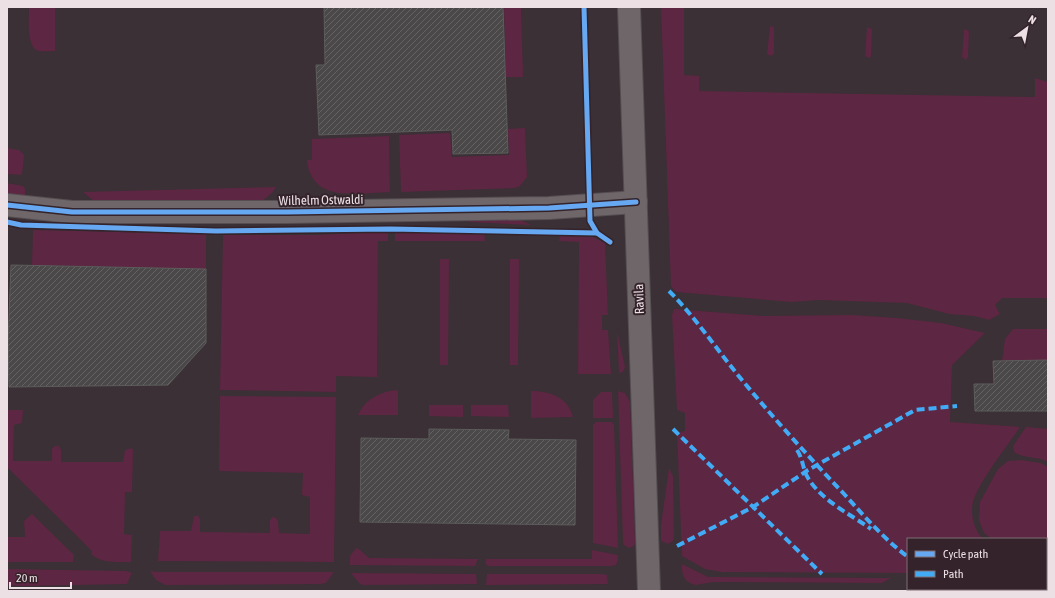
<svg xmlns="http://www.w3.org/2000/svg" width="1055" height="598" font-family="'Asap Condensed',sans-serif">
<defs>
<pattern id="building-hatch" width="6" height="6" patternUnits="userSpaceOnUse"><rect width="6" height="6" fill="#4a4849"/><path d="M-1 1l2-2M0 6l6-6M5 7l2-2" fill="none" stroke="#646263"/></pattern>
</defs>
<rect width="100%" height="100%" fill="#3a3035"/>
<g fill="#5d2642">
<path d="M 29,7 L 55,7 L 55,51 C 50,51 44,52 39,51 C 26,49 29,18 29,7 Z"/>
<polygon points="504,7 521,7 523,77 506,77"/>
<polygon points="661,7 684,7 684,75 699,76 699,91 1035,97 1035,78 1048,82 1048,298 1002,298 995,305 1000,314 989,320 974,316 949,314 907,303 819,300 792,302 676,292 671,286"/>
<polygon points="770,26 774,27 774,54 771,56 767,54"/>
<polygon points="867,27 872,29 871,56 869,58 865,56"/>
<polygon points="964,29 969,31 968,57 966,60 962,57"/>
<polygon points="525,128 527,177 520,186 515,188 401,192 399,135 450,133 452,157 509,155 508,129"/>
<path d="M 389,136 L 390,192 C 359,193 311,204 307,160 L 312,160 L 312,139 Z"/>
<polygon points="7,148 19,150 24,155 22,175 7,174"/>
<polygon points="7,183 23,186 25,189 25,197 7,194"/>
<polygon points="276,187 272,193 261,202 94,201 83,192"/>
<polygon points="518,219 531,225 469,222 469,221"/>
<polygon points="33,230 206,234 206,269 32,265"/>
<polygon points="429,231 484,233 485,241 395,241 395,232"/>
<polygon points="356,233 388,233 388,241 378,241 377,377 336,376 336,392 220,390 223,235 317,235"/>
<polygon points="560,234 591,236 605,243 608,315 602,315 602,330 608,330 611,374 578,374 579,242 559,241"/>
<polygon points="440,259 449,259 448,365 440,365"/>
<polygon points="510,259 519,259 518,365 510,365"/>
<path d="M 674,309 L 763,316 L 852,315 L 897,318 L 941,323 L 985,333 L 952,365 L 950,422 L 1020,427 C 1008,445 978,483 973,502 C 970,514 974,531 983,539 L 908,539 L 908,573 L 721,572 L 705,569 L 682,556 L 677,433 L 685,431 L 685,413 L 677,410 L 672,315 Z"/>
<polygon points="1013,329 1048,329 1048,360 1002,361 1005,339"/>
<polygon points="617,331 625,367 623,372 619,373"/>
<path d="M 398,390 L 398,415 L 358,415 C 365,399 381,391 398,390 Z"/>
<path d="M 531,391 C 549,391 568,397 573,417 L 531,418 Z"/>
<polygon points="618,391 625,393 630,402 635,541 634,546 629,548 624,545 623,542"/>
<polygon points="601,392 612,392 613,418 593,418 593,400"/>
<polygon points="220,396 336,397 334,562 158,561 160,531 191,531 194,516 198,516 200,519 200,532 270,533 270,521 272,517 276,518 278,521 279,533 310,534 310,497 302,495 303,473 219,471"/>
<polygon points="463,405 463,417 429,416 429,405"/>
<polygon points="471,405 508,405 509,417 471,416"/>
<path d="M 7,410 L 23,410 L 22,423 L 14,425 L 13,461 L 52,461 L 52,449 L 55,446 L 59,446 L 61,450 L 61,462 L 123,462 L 125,450 L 131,448 L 133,450 L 132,492 L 125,492 L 124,534 L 132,535 L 131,562 C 116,562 103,564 91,554 L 92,551 L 7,467 Z"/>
<polygon points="596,422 611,422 614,424 618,548 593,543 593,425"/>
<path d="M 1026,427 L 1048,429 L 1048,462 C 1037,456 1024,459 1014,452 L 1013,446 Z"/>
<polygon points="1021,460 1041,463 1048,467 1048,546 1046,546 1046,539 992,539 984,533 979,520 980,502 998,469 1008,461"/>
<polygon points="669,468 673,476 674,537 673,541 668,544 661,541 661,525"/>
<polygon points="32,514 74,555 73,562 7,562 7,537 25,537 24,521"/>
<polygon points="356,548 360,550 369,558 478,559 475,566 350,565 350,556"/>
<path d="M 592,550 L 618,555 C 618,561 618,566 611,566 L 488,566 L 485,564 L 486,559 L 592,559 Z"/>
<path d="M 682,564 L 708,577 L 891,578 L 882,583 L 713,582 L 696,585 C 685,583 681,575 682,564 Z"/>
<polygon points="7,569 126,571 132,573 127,584 23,586 7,585"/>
<polygon points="150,571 157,572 334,572 326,583 320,584 165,585 156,580"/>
<polygon points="351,573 476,574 477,584 363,585 359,583"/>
<polygon points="487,574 601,574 607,575 608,584 486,585"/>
</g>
<g fill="url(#building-hatch)" stroke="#5d5c5c">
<polygon points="324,7 503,7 508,153 453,154 452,130 319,135 316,65 325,65"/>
<polygon points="11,265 206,269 206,343 168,385 9,387 8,342"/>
<polygon points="1048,360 1048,411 975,411 974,384 994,384 993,361"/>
<polygon points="429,429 509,430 508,439 576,440 575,525 360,522 361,438 429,439"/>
</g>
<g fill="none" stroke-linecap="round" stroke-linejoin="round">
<defs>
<polyline id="street" points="7,205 72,212 287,212 549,208 636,202"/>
<polyline id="secondary" points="629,7 649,591"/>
</defs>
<use href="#street" stroke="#554d51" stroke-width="24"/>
<use href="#secondary" stroke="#554d51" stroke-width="24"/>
<use href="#street" stroke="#6e6669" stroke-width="22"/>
<use href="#secondary" stroke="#6e6669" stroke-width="22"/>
<g stroke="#42abf6" stroke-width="4" stroke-dasharray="8 4" stroke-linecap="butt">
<path d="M 669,291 C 696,318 717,350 742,380 C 775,420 810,458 845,495 C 866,518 883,538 908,557"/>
<polyline points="673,429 822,574"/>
<path d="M 797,450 C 803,459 803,470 808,478 C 822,501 850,514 871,529"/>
<polyline points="677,546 753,507 808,470 915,410 957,406"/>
</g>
<defs>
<g id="cycleway">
<polyline points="584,7 590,221 597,233 610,242"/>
<polyline points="7,205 72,212 287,212 549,208 636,202"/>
<polyline points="7,222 21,225 216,231 390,229 597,233"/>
</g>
</defs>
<use href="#cycleway" stroke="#34232a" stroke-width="8"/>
<use href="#cycleway" stroke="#66a8f1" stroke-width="5"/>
</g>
<g text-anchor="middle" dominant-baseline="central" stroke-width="4" stroke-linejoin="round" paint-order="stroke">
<g font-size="13" fill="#ece0e5" stroke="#34232a">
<text transform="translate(321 200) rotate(-1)">Wilhelm Ostwaldi</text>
<text transform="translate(639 299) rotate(-92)">Ravila</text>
</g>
</g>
<rect width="1055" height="598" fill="none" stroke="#ece0e5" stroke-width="16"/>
<rect x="907" y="538" width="140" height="52" fill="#34232a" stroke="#7e6f75"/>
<rect x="915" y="551" width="20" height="6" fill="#66a8f1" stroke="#7e6f75"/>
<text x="943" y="558" font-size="12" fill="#ece0e5">Cycle path</text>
<rect x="915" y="571" width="20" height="6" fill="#42abf6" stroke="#7e6f75"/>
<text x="943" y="578" font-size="12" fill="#ece0e5">Path</text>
<g transform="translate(1027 28) rotate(32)" stroke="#34232a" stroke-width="3" paint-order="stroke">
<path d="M0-3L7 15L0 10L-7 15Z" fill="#ece0e5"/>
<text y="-6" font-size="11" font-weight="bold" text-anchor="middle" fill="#ece0e5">N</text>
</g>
<path d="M10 582v6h61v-6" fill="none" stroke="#ece0e5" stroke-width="2"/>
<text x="16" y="582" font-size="12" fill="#ece0e5" stroke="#34232a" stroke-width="3" paint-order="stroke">20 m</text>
</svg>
